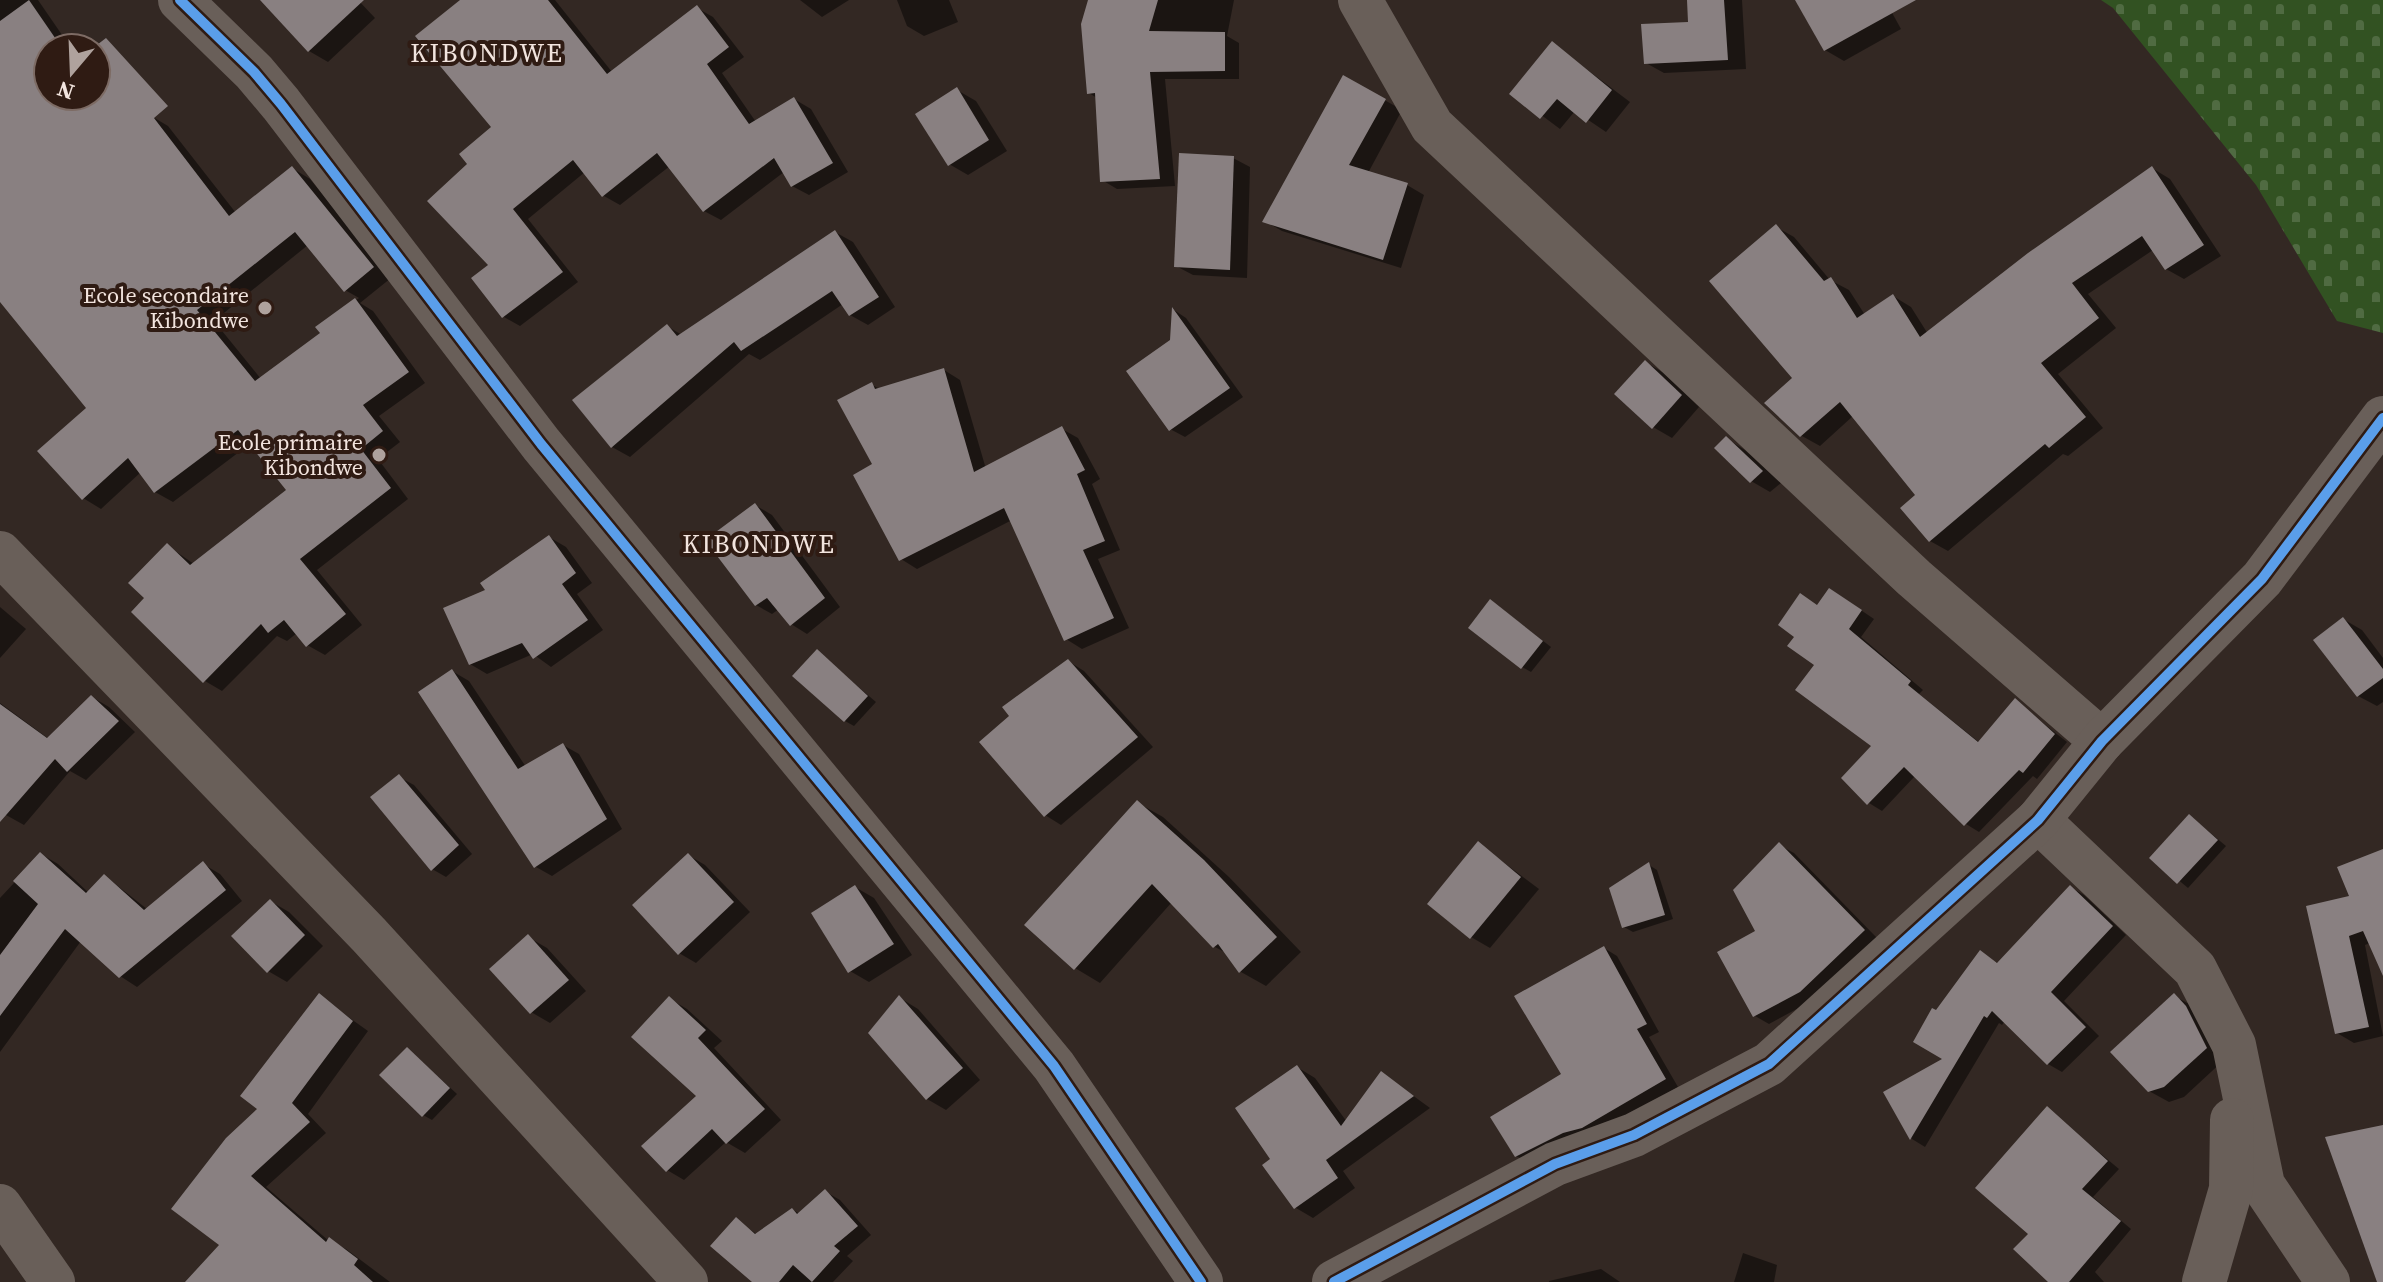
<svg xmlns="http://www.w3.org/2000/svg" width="2383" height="1282" font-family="'Source Serif 4',serif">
<defs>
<pattern id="cemetery-stones" width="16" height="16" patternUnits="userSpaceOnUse" patternTransform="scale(2)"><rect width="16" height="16" fill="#325222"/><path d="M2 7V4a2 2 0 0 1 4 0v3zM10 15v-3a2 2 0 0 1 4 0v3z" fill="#506b42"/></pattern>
</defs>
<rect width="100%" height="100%" fill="#332823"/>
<polygon fill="url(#cemetery-stones)" points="2101,0 2383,0 2383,333 2337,321 2256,185 2113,8"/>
<g fill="#0007" fill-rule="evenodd">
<path d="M 0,0 L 38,0 L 71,48 L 48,48 L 48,96 L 96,96 L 96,83 L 168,126 L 236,213 L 292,168 L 310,179 L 391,278 L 360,303 L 373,311 L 425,383 L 379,416 L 400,442 L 378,459 L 408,499 L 317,570 L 362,625 L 325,655 L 307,645 L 297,633 L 287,641 L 277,636 L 222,691 L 205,681 L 146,598 L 168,546 L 194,564 L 289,490 L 251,443 L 173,502 L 155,492 L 141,472 L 101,509 L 83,498 L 89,408 L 0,299 ZM 308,245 L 345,290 L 359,298 L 318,327 L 323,334 L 261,379 L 214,321 Z"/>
<polygon points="278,0 358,0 375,18 328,62 309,51 270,8"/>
<polygon points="463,0 555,0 612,72 697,8 713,17 744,57 722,73 756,122 794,99 811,109 848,172 809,195 792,186 784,172 721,220 704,211 670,166 620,205 604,196 585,172 528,219 578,282 520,326 504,317 470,164 494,127"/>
<polygon points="800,0 849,0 822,17"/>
<polygon points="897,0 949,0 958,22 924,36 907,26"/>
<polygon points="1098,0 1234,0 1227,36 1239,43 1239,79 1165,79 1175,186 1117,189 1102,180 1097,98 1089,93"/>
<polygon points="1689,0 1742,0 1746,69 1664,73 1646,63 1690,24"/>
<polygon points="1803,0 1885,0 1901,29 1844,61 1825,50"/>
<polygon points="1553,44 1630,102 1606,132 1575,111 1560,129 1512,93"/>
<polygon points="1344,77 1402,110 1368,173 1407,185 1424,195 1401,268 1282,231 1265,221"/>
<polygon points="957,90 976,101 1007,151 968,175 949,164"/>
<polygon points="1233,158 1250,167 1247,278 1193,275 1176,266"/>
<polygon points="2152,168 2170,179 2221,256 2184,279 2166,269 2153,250 2088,294 2116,328 2058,374 2103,428 2068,456 2063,454 1948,551 1930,541 1918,495 1853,416 1820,446 1802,436 1767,403 1794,378 1776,227 1794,237 1830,280 1849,290 1865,315 1893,296 1911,307 1928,334"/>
<polygon points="835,232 853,242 895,307 868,325 850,315 843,304 760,360 749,354 630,457 612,447 667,326 682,335"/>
<polygon points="1174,310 1186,318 1243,397 1185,437 1170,429"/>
<polygon points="1645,362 1664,373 1699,407 1672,438 1653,427"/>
<polygon points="944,370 960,380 986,469 1062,429 1078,438 1100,479 1092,484 1120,550 1098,559 1129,628 1082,649 1066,639 1012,520 917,569 901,559 875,465 872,385 880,389"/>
<polygon points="1727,439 1745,450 1781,483 1770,492 1751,481"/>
<polygon points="755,505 772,515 840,607 807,634 791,624 779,609 772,614 756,605"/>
<polygon points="549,537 566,547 592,583 577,594 603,630 551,667 533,654 487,674 470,664 488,591"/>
<polygon points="1843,598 1874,619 1861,637 1923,690 1919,694 1980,743 2015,701 2067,742 2037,779 2033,776 1979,832 1966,824 1915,776 1882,811 1869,803 1874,746 1817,664 1817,606"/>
<polygon points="0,607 26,629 0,658"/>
<polygon points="1499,607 1551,647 1531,672 1522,667"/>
<polygon points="2343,619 2362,630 2383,658 2383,702 2377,706 2358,696"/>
<polygon points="817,652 876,702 854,726 845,721"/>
<polygon points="1068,661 1084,671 1153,747 1061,825 1045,815 1012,716"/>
<polygon points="452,671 469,681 526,767 563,745 579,754 622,829 552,876 536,867"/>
<polygon points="92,697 109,707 135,732 86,780 70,771 24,825 6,815 0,809 0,703 49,739"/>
<polygon points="399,777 414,785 472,854 446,877 432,869"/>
<polygon points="1138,803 1163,817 1229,877 1301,952 1266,986 1241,972 1228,954 1215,947 1172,902 1100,983 1075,968"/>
<polygon points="2190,816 2226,846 2188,888 2152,858"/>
<polygon points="1479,844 1539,889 1490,948 1471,937"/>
<polygon points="1779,845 1794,853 1878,939 1815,999 1769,1024 1755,1016 1757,932"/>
<polygon points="2383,851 2383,938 2365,945 2383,1036 2354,1043 2337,1033 2352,898"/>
<polygon points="41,854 58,864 89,893 105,876 147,909 203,864 220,874 242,901 137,987 120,976 81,941 0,1052 0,898"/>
<polygon points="688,855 705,865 750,912 696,963 679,953"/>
<polygon points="1649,865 1657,870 1673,919 1633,932 1624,927"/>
<polygon points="855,887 874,898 912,955 869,982 850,971"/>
<polygon points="2070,887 2084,895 2126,935 2064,1001 2099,1036 2062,1072 2048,1064 2005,1021 2002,1025 1999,1023 1925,1147 1912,1139 1886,1093 1946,1060 1937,1013 1994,961 1999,964"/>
<polygon points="270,901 289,912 323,946 287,982 268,971"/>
<polygon points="528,937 547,948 586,991 550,1023 531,1012"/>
<polygon points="1604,948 1617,956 1659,1032 1649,1037 1678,1087 1596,1134 1530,1163 1516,1156 1563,1075"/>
<polygon points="319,996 368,1031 308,1114 326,1133 266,1187 329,1241 346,1249 390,1282 188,1282 222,1245 261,1109"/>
<polygon points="2174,996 2193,1006 2225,1059 2184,1097 2169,1102 2149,1091"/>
<polygon points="900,998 918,1009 980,1080 946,1110 927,1099 870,1033"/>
<polygon points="670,999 687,1009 722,1041 714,1048 781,1120 745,1153 726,1142 684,1180 667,1170 699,1096"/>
<polygon points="408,1049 457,1094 432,1120 423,1115"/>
<polygon points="1297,1067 1315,1078 1347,1122 1382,1073 1430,1108 1343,1171 1355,1188 1313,1218 1296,1208 1273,1159"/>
<polygon points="2047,1109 2119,1169 2093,1197 2131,1229 2095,1272 2104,1282 2051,1282 2031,1234"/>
<polygon points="826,1192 840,1200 871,1235 847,1256 853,1261 833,1282 755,1282 736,1220 758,1235 793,1210 800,1214"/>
<polygon points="1743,1253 1777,1265 1774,1282 1734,1282"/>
<polygon points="1601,1269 1620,1282 1549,1282 1549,1281"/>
</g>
<g fill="#898081">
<polygon points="29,0 62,48 48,48 48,96 96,96 96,48 93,48 106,38 168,106 154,118 229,216 292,166 374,267 344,292 295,232 197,310 255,381 320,333 315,327 355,298 409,372 363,405 383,431 361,449 391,488 300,559 346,614 306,647 284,620 268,633 261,624 203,683 131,612 144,598 128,583 167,543 190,565 286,490 238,430 154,493 128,458 82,500 37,451 86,408 0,302 0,21"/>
<polygon points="260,0 364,0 308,52"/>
<polygon points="460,0 548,0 607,74 697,5 729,47 707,64 749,124 794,97 833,163 791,187 774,158 703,212 657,153 602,197 573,160 513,209 563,272 502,318 471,278 488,265 427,201 467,164 459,154 491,127 415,36"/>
<polygon points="1088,0 1158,0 1149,31 1225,32 1225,71 1150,72 1160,179 1100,182 1095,93 1087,94 1081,24"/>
<polygon points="1687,0 1724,0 1728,60 1644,64 1641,24 1688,22"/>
<polygon points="1795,0 1916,0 1824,51"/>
<polygon points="1552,41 1612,90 1586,123 1557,99 1540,119 1509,94"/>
<polygon points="1343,75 1386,99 1349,165 1408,183 1383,260 1262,222"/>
<polygon points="957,87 989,140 948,166 915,114"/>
<polygon points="1179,153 1234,156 1230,270 1174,267"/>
<polygon points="2152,166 2204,245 2165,270 2142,236 2072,283 2099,318 2041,363 2086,417 2049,448 2045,444 1929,542 1900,508 1915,495 1840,402 1800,437 1764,403 1792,378 1709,281 1776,224 1824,281 1831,277 1857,318 1893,294 1920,337 2028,253"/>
<polygon points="835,230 879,297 849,316 832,291 741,351 734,342 611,448 572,400 667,324 677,336"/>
<polygon points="1172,307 1230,388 1169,431 1126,371 1170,340"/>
<polygon points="1645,360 1682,395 1652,429 1614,394"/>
<polygon points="944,368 974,472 1062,426 1085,470 1077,474 1105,541 1083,550 1114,618 1064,641 1004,508 899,561 853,475 872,464 837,400 872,382 875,389"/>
<polygon points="1726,436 1763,471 1750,483 1714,448"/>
<polygon points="755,503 825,598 790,626 767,598 755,606 705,540"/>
<polygon points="549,535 576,573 562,584 588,620 533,659 522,643 469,665 443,608 485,590 480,583"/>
<polygon points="1829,588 1862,610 1849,629 1911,681 1908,685 1978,742 2015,698 2055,734 2023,773 2019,770 1964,826 1904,767 1867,805 1841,778 1871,746 1795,690 1814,665 1787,646 1794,637 1778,625 1800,593 1817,605"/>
<polygon points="1490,599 1543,641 1521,669 1468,628"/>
<polygon points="2343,617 2383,669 2383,678 2357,697 2313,640"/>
<polygon points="817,649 868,696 844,722 792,676"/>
<polygon points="1068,659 1138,737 1044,817 979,742 1009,716 1002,707"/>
<polygon points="452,669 518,769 563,743 607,819 534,868 418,692"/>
<polygon points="91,695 119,721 67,772 55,759 0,822 0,704 47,738"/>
<polygon points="399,774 459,845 431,871 370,797"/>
<polygon points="1137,800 1204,860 1277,937 1239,973 1218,944 1213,948 1152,884 1074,970 1024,925"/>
<polygon points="2189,814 2218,840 2177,884 2149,858"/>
<polygon points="1478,841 1521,877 1470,939 1427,904"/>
<polygon points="1779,842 1865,930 1800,992 1753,1017 1717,952 1755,931 1733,890"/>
<polygon points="2383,849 2383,976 2363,931 2349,936 2369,1027 2335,1034 2306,906 2349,896 2337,867"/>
<polygon points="40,852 86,893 104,874 144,910 203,861 226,890 119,978 65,929 0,1016 0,955 38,904 13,881"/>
<polygon points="688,853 734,902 678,955 632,905"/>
<polygon points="1649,862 1665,915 1622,928 1609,888"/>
<polygon points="855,885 894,944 848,973 811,913"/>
<polygon points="2070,885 2113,926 2051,992 2086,1027 2047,1065 1992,1011 1987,1018 1984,1016 1910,1140 1883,1092 1942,1059 1913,1042 1932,1008 1936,1010 1980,950 1997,963"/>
<polygon points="270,899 305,935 267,973 231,936"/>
<polygon points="528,934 569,980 530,1014 489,969"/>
<polygon points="1604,946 1647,1024 1637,1029 1666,1079 1582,1128 1563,1133 1515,1157 1490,1117 1561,1074 1514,996"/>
<polygon points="319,993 353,1021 292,1103 310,1122 251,1176 326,1242 329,1237 358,1259 354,1265 373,1282 185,1282 219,1245 171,1209 226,1138 257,1109 240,1096"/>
<polygon points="2174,993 2186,1006 2207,1048 2164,1087 2148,1092 2110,1052"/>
<polygon points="899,995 963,1068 926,1100 868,1033"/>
<polygon points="669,996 706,1030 698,1038 765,1109 726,1144 712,1129 666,1172 641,1146 696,1096 631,1037"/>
<polygon points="407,1047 450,1088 422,1117 379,1075"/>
<polygon points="1297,1065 1341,1126 1381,1071 1414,1096 1326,1160 1338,1178 1294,1209 1262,1165 1270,1159 1235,1108"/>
<polygon points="2047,1106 2108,1161 2082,1189 2121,1221 2069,1282 2048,1282 2013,1249 2028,1234 1975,1188"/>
<polygon points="2383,1125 2383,1282 2377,1282 2325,1137"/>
<polygon points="825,1189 858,1226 834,1246 840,1251 812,1282 793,1265 779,1282 752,1282 710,1246 736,1217 755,1234 792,1208 797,1214"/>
</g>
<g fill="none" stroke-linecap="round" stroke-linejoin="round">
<g stroke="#695f59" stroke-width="44">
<polyline points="180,0 254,72 281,104 541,444 1054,1066 1201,1282"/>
<polyline points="1360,0 1432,126 1914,578 2102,741"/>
<polyline points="0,553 369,935 686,1282"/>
<polyline points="2038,820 2195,969 2234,1045 2263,1185 2328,1282"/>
<polyline points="0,1206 53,1282"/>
<polyline points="1334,1282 1555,1164 1634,1135 1769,1064 2038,820 2102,741 2262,579 2383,418"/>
<polyline points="2204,1282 2231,1189 2232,1120"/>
</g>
<defs>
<g id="cycleway">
<polyline points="180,0 254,72 281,104 541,444 1054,1066 1201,1282"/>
<polyline points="1334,1282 1555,1164 1634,1135 1769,1064 2038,820 2102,741 2262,579 2383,418"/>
</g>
</defs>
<use href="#cycleway" stroke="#2f1b13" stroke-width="15"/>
<use href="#cycleway" stroke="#5a9eea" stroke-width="10"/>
</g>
<g fill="#afa29d" stroke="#2f1b13" stroke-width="3">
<circle cx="265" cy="308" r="8"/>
<circle cx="379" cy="455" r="8"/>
</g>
<g text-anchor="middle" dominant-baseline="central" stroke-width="8" stroke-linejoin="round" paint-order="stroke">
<g font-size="22" fill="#f2e4de" stroke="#2f1b13" text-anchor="end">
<text x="249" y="295">Ecole secondaire<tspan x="249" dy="25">Kibondwe</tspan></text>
<text x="363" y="442">Ecole primaire<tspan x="363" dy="25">Kibondwe</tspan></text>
</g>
<g font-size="26" letter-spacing="2" fill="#f2e4de" stroke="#2f1b13">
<text x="487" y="53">KIBONDWE</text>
<text x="759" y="544">KIBONDWE</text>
</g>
</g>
<g transform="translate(72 72) rotate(199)"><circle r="38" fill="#2f1b13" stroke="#7d6b64" stroke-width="2"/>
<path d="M0-6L14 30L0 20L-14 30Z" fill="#afa29d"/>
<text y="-12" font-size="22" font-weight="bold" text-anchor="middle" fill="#f2e4de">N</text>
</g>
</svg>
